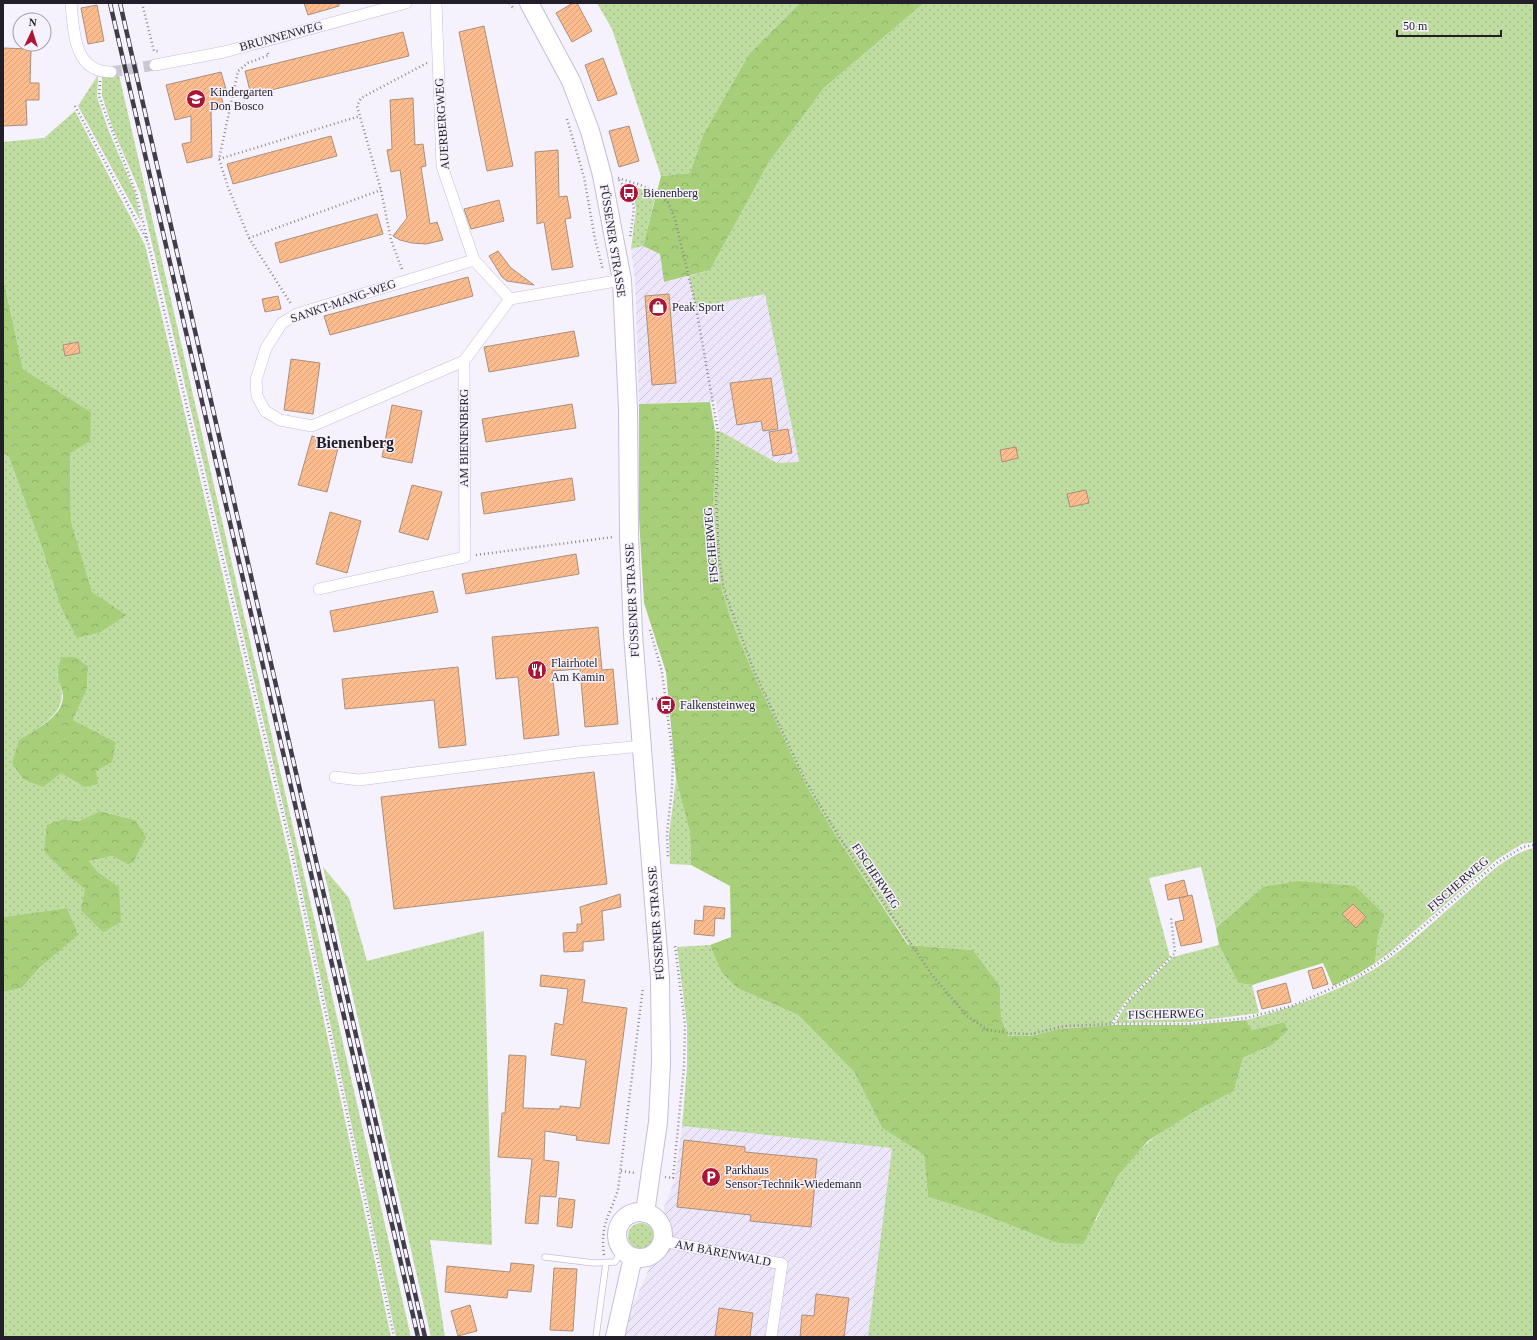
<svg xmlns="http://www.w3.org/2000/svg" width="1537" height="1340" font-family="'Times New Roman',serif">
<defs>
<pattern id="industrial-furrows" width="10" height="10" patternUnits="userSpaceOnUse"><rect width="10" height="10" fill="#ede6fb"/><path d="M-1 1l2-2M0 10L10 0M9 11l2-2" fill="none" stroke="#cbc5d7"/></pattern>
<pattern id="green-dots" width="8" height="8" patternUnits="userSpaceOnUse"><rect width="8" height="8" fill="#bfdca1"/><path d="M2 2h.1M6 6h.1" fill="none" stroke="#a4bc8b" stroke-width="1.8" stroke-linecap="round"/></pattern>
<pattern id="forest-crowns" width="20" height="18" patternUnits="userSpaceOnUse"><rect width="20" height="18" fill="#a7cf79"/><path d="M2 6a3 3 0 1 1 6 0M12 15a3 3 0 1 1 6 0" fill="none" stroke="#8fb169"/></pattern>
<pattern id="building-hatch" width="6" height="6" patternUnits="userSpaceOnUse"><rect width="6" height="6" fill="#fcbc8d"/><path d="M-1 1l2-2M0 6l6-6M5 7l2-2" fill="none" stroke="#d8a17a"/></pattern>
</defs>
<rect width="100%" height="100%" fill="#f6f2fd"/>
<g fill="url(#industrial-furrows)">
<polygon points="643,246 660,254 665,282 689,276 697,307 765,293 799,463 777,463 720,431 716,401 639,404 635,280 631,249"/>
<polygon points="682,1126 892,1148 868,1337 624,1337 629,1314 650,1266 670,1249 673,1240 672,1228 664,1213 664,1207 675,1179"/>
</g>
<g fill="url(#green-dots)" fill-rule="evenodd">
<polygon points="597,3 800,3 749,54 703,135 690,173 661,176 612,29"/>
<polygon points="924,3 1534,3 1534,842 1522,844 1496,860 1388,954 1375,963 1378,936 1385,915 1263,887 1216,928 1201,867 1149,878 1170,957 1126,1001 1111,1023 1112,1025 1058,1029 1031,1036 1008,1036 1001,1017 1000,986 973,950 909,945 836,836 806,785 753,673 731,619 722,590 716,558 713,500 716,465 715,431 720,431 777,463 799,462 765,294 696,307 689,276 710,270 769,162 824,88"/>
<polygon points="98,75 97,97 108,129 135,193 141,222 78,106"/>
<polygon points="102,75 119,75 411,1337 396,1337 294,852 140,192 113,129 102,96"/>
<path d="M 75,111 L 145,245 L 289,856 L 391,1337 L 3,1337 L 3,992 L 22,988 L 40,967 L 67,908 L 3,917 L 3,453 L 9,457 L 41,545 L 60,605 L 92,593 L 71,521 L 70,453 L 91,412 L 23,369 L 3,277 L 3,142 L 44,138 ZM 76,657 L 88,666 L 87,689 L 73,720 L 116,742 L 84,787 L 61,773 L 19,740 C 47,723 73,710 57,674 ZM 100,811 L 135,820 C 137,837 145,854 128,865 L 113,856 L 89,861 L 98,872 L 119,887 L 85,889 L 67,875 L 44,851 L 64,819 L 79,821 Z"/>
<polygon points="624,183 656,194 643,246 631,249 636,209 634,196"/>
<polygon points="676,779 690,833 691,865 670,864 669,835"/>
<path d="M 1534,848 L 1534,1337 L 868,1337 L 892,1148 L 682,1126 L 687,1067 L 687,1025 L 677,947 L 710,945 L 721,972 L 737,988 L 798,1015 L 854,1072 L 882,1128 L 924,1155 L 928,1197 L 985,1215 L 1096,1221 C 1103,1206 1109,1188 1118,1174 C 1147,1135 1191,1112 1234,1091 L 1243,1058 L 1272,1045 L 1284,1022 L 1252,1030 L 1246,1020 C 1297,1006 1350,989 1393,956 C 1422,934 1448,908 1476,885 C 1493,870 1511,853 1534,848 Z"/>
<polygon points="323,867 349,898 367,961 484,931 492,1245 430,1240 445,1337 431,1337"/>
<polygon points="1219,945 1238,983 1252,985 1259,1013 1190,1022 1115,1023 1128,1002 1173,957"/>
<circle cx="641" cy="1236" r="13"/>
</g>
<g fill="url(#forest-crowns)">
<polygon points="800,3 924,3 824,88 769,162 710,270 664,282 660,254 643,246 661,176 690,173 703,135 749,54"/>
<polygon points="3,277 23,369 91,412 90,441 70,453 71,521 92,592 126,615 101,632 77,638 60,605 41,545 9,457 3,453"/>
<polygon points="710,402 715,431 716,465 713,500 716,558 722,590 731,619 753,673 806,785 836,836 908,945 973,950 1000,986 1001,1017 1008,1036 1031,1036 1058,1029 1112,1025 1189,1025 1246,1020 1252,1030 1284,1022 1288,1030 1272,1045 1243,1058 1234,1091 1195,1111 1148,1141 1118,1175 1083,1244 1058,1243 985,1215 928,1197 924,1155 882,1128 854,1072 798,1015 737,988 721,972 710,945 731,937 730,886 691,865 690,833 676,779 666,672 644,603 639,518 639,404"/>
<path d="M 61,657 L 76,657 L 88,666 L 87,689 L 73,720 L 116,742 L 112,762 L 96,771 L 98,784 L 84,787 L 61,773 L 43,787 L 23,779 L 12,763 L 19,740 C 34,730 62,718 63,697 C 63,688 57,680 58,672 C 58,667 60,662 61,657 Z"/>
<polygon points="100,811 135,820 146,837 134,861 128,865 113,856 89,861 98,872 119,887 121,922 103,932 81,910 85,889 67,875 44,851 47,825 64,819 79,821"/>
<polygon points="1298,881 1355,886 1385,915 1378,936 1375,963 1358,974 1333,986 1323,963 1252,985 1238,983 1219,945 1216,928 1263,887"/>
<polygon points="67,908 78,935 40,967 22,988 3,992 3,917"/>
</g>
<g fill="url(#building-hatch)" stroke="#a98f7d">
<polygon points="304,3 339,3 339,6 308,15"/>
<polygon points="573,3 577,3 592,31 572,42 556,13"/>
<polygon points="97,5 104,41 88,44 81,8"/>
<polygon points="484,26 513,166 487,171 459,32"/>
<polygon points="403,32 409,56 251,95 245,71"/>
<polygon points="3,48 31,49 30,83 39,83 39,100 26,100 27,125 3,126"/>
<polygon points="603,58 617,94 598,101 585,65"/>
<polygon points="221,72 226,89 220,90 224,108 211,111 212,157 187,163 182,144 191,142 191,116 175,120 166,85"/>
<polygon points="413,98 415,145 423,144 426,166 421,167 430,224 437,222 443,240 426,244 412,243 400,240 393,236 407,218 400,170 391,172 387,150 392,149 390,100"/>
<polygon points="629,126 639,161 619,167 609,131"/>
<polygon points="331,136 337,156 233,184 227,164"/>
<polygon points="558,150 559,197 567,196 571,218 565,219 573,267 552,270 544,222 537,224 535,152"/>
<polygon points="499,200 504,221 471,229 464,209"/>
<polygon points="377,214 383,234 280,263 275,243"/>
<polygon points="498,251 511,268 534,285 507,281 502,277 489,256"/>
<polygon points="468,277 473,296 330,335 324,316"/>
<polygon points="669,294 676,383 652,385 645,296"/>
<polygon points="278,296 281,309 265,312 262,299"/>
<polygon points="574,331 579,356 489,372 484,347"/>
<polygon points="78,342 80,353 65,356 63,345"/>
<polygon points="291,359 320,363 313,414 284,410"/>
<polygon points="771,378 778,429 763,431 761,421 737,425 730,383"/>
<polygon points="572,404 576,428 486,442 482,419"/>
<polygon points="392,405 422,411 412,463 382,457"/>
<polygon points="788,429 792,453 773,456 769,432"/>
<polygon points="312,436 339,444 327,492 298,485"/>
<polygon points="1016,447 1018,458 1002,462 1000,450"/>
<polygon points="572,478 575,500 484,514 481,493"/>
<polygon points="412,485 442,492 428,540 399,532"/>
<polygon points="1086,490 1089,503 1070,507 1067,494"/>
<polygon points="330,512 361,521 347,573 316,564"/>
<polygon points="576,554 579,574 466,594 462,574"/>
<polygon points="433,591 438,612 334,632 330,611"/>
<polygon points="598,627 602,670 613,669 618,724 585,727 580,669 552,671 559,735 524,739 518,677 496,679 492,637"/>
<polygon points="458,667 466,745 439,748 434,700 345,709 342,679"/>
<polygon points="594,772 607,884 394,909 381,797"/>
<polygon points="1184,880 1188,896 1168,900 1165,885"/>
<polygon points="620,894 621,907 602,911 604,940 583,942 583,951 564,952 563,933 577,932 577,924 582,924 580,907"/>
<polygon points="1192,895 1202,942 1181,946 1175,922 1184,920 1179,898"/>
<polygon points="1353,904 1366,917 1356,928 1342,914"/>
<polygon points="704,906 725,908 724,919 715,918 714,936 694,934 695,920 703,921"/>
<polygon points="1322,967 1328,984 1313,989 1308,971"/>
<polygon points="541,975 585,980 582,1002 627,1008 609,1144 576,1140 577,1136 545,1131 544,1160 559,1162 556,1197 540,1196 538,1224 525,1223 532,1159 498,1157 502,1113 505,1113 509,1055 526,1056 523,1108 560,1109 560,1106 580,1108 586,1060 551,1055 555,1023 563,1025 568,989 540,986"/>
<polygon points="1286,983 1291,1002 1262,1009 1257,991"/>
<polygon points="684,1140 745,1147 745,1152 817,1159 811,1227 750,1221 751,1215 677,1207"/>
<polygon points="559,1198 575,1200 572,1228 557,1226"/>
<polygon points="511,1263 534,1265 531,1292 508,1290 507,1298 445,1292 447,1266 510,1272"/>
<polygon points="554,1268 577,1269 573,1331 550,1330"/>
<polygon points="816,1294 849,1298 844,1337 800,1337 802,1315 814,1316"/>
<polygon points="470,1305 477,1331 458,1336 451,1311"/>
<polygon points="719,1308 753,1313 750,1337 715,1337"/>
</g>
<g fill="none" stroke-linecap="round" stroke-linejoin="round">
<polyline stroke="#ccc8d3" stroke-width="11" stroke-dasharray="11 5.5" stroke-linecap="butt" points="111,72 155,65"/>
<defs>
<g id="lane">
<polyline points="545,1257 594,1263 615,1262 618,1257 620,1246"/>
<polyline points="596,1337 606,1263"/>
</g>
<g id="street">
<path d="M 71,3 C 74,31 73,72 111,72"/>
<polyline points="436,3 442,166 474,260 510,299"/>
<polyline points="155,65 224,52 406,3"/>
<polyline points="464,361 312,426 280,420 265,411 257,396 256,380 266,348 282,323 297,314 474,260"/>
<polyline points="319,589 465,557 464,361 510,299 622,280"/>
<polyline points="335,777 359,780 578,752 643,746"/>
<polyline points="662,1241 782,1264 771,1337"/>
</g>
<g id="primary">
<polyline points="529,3 571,81 590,131 602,175 622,280 628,409 629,535 633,634 660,978 661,1063 658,1122 645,1213"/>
<circle cx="640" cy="1235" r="23"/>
<polyline points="615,1337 633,1257"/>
</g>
</defs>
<use href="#lane" stroke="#c7bdd9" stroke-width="7"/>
<use href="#street" stroke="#c7bdd9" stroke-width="12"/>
<use href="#primary" stroke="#c7bdd9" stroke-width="20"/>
<g stroke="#8d8994" stroke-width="2.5" stroke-dasharray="1 3" stroke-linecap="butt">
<polyline points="142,3 154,51 159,51"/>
<polyline points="510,3 514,10"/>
<polyline points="1027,3 1027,4"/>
<polyline points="268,53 269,55 248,63 238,71 219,159 228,187 249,238 291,304"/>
<polyline points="100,81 99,96 136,193 147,238"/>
<polyline points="75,106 148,242 292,853 394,1337"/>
<polyline points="567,119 584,177 595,239 603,270"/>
<polyline points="219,159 360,116"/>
<polyline points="618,178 638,184 656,192 668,202 675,219 696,307 718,432 716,500 719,557 724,590 754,671 806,782 838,835 932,975 967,1016 988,1030 1008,1033 1030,1034 1065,1026 1112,1024 1189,1024 1246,1018 1292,1006 1359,976 1389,956 1498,862 1523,847 1534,845"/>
<polyline points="619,180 632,197 634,209 630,238"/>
<polyline points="249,238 381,190"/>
<polyline points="402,269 391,240 381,190 357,106 361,98 427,63"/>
<polyline points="476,555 613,537"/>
<polyline points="650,630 662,672 673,758 672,788 667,834 668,858"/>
<polyline points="652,699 665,697"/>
<polyline points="1112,1023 1127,1002 1175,953 1171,918"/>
<polyline points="621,1171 636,1173"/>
<polyline points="665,1177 673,1178 684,1067 685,1025 675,946"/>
<path d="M 604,1255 C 600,1225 609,1217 618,1190 L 643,987"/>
</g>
<use href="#lane" stroke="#fff" stroke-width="5.5"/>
<use href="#street" stroke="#fff" stroke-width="11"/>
<use href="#primary" stroke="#fff" stroke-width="18"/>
<defs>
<g id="rail">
<polyline points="110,3 418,1337"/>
<polyline points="120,3 425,1337"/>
</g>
</defs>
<use href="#rail" stroke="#413d48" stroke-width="4.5"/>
<use href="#rail" stroke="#f6f2fd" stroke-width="3" stroke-dasharray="9" stroke-linecap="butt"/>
</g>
<defs>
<symbol id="school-disc" viewBox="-11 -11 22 22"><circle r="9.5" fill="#aa1435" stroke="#f6f2fd"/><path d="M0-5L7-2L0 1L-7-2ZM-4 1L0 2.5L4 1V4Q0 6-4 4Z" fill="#fff"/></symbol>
<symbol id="bus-disc" viewBox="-11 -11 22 22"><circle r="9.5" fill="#aa1435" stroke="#f6f2fd"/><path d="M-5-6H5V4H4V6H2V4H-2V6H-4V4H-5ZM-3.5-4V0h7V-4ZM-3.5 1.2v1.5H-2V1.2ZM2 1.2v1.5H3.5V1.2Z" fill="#fff"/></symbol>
<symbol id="shop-disc" viewBox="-11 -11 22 22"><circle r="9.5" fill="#aa1435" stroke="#f6f2fd"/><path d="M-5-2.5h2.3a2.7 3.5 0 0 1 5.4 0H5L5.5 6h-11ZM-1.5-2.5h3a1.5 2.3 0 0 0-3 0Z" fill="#fff"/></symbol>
<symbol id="restaurant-disc" viewBox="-11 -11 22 22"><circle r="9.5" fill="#aa1435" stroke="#f6f2fd"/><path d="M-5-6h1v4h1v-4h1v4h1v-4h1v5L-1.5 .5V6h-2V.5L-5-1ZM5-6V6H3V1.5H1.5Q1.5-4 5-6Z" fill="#fff"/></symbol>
<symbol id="parking-disc" viewBox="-11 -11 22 22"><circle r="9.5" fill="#aa1435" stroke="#f6f2fd"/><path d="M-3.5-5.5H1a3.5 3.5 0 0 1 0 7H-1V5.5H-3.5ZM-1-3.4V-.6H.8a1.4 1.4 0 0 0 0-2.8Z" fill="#fff"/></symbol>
</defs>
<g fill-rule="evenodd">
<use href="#school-disc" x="185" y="88" width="22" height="22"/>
<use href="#bus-disc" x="618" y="182" width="22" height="22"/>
<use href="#shop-disc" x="647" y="296" width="22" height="22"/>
<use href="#restaurant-disc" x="526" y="659" width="22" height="22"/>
<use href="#bus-disc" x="655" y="694" width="22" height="22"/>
<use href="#parking-disc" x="700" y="1166" width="22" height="22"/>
</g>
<g text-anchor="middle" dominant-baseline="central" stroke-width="3" stroke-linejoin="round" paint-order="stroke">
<g font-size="12" fill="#231f2a" stroke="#f6f2fd">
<text transform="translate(281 36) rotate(-15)">BRUNNENWEG</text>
<text transform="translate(442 124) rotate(-94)">AUERBERGWEG</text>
<text transform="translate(613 241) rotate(81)">FÜSSENER STRASSE</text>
<text transform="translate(343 301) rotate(-19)">SANKT-MANG-WEG</text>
<text transform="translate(464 438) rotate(-90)">AM BIENENBERG</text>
<text transform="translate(711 545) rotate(-95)">FISCHERWEG</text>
<text transform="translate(632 600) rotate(-93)">FÜSSENER STRASSE</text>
<text transform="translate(876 876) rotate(56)">FISCHERWEG</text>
<text transform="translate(1458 884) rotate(-41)">FISCHERWEG</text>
<text transform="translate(656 923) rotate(-94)">FÜSSENER STRASSE</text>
<text transform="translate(1166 1014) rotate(-1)">FISCHERWEG</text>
<text transform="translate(723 1253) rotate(11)">AM BÄRENWALD</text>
</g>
<g font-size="12" fill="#231f2a" stroke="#f6f2fd" text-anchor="start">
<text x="210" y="92">Kindergarten<tspan x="210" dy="14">Don Bosco</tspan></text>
<text x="643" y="193">Bienenberg</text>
<text x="672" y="307">Peak Sport</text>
<text x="551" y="663">Flairhotel<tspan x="551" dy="14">Am Kamin</tspan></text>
<text x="680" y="705">Falkensteinweg</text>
<text x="725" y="1170">Parkhaus<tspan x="725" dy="14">Sensor-Technik-Wiedemann</tspan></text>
</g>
<g font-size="16" font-weight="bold" fill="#231f2a" stroke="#f6f2fd">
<text x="355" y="442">Bienenberg</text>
</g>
</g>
<rect width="1537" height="1340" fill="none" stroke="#231f2a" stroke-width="8"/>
<g transform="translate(32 32) rotate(4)"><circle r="19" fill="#f6f2fd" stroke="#a29ea9"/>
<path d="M0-3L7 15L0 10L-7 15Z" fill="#aa1435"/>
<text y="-6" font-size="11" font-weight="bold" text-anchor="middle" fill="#231f2a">N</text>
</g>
<path d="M1397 30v6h104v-6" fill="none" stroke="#231f2a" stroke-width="2"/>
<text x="1403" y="30" font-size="12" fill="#231f2a" stroke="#f6f2fd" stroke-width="3" paint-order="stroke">50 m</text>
</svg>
